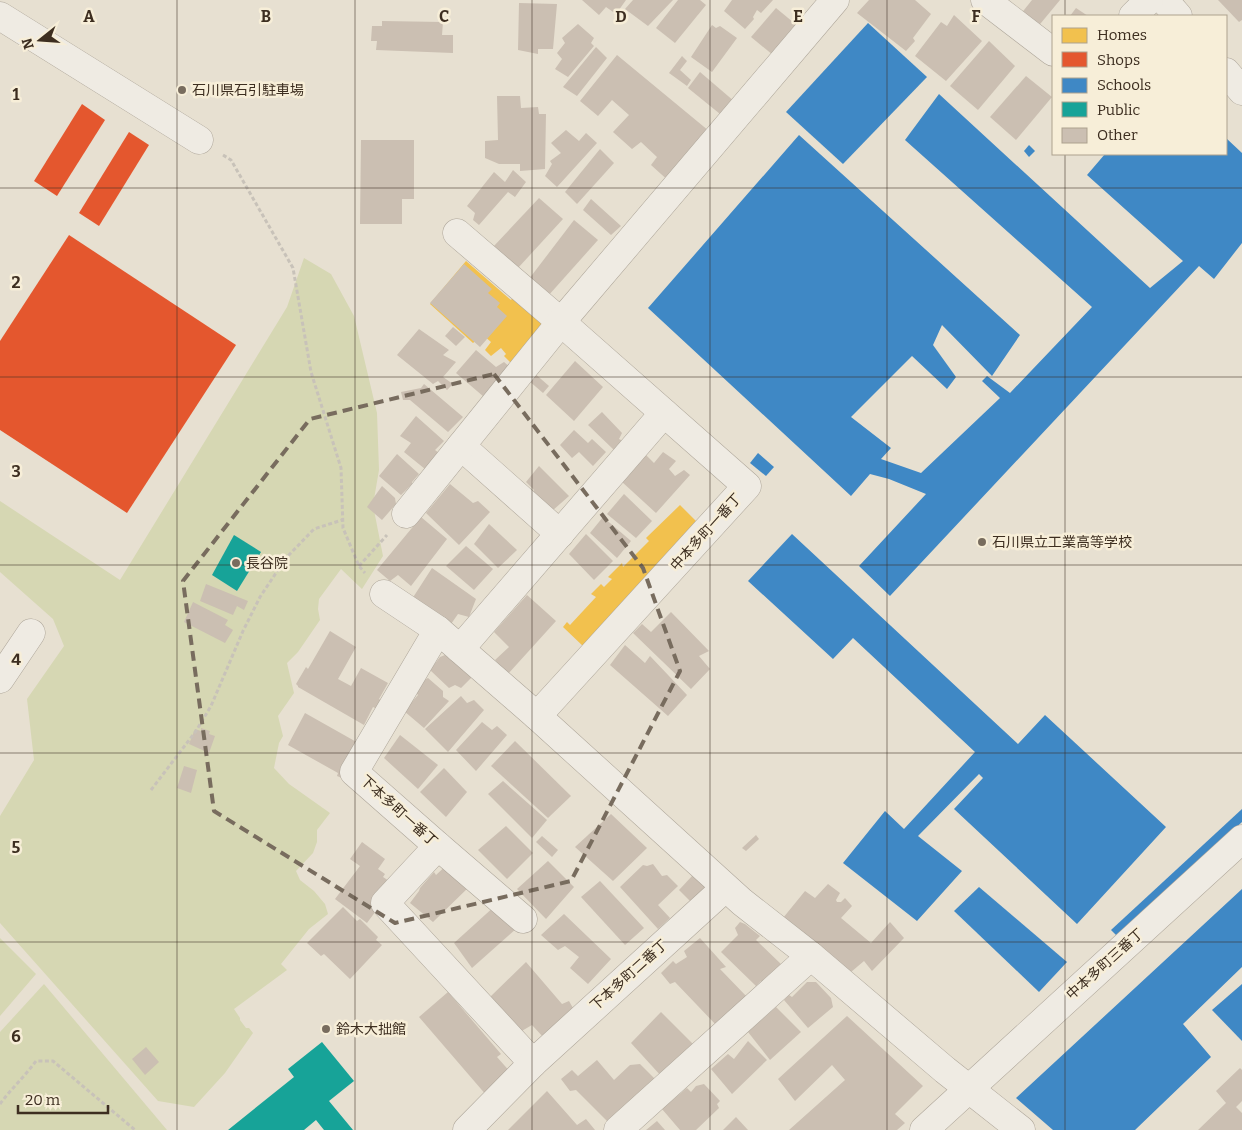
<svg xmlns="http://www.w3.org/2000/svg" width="1242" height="1130" font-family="Bitter,'Noto Sans JP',serif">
<rect width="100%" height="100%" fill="#e7e0d1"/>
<g fill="#d6d7b3">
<polygon points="304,258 331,274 354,316 377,413 379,470 373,505 383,556 362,589 341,569 319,599 318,609 320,620 298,652 287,663 294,693 278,716 283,736 279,743 274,768 289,784 330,813 317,830 317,842 313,853 296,871 300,880 314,891 325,904 328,914 309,929 281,964 287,970 234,1009 240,1018 240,1020 246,1028 249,1028 253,1033 225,1073 194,1107 158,1101 0,923 0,816 34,760 27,699 64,646 53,619 0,572 0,501 120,580 287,307"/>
<polygon points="0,938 36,974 0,1016"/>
<polygon points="44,984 167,1130 0,1130 0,1032"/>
</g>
<g fill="#f2c14e">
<polygon points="466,261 511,300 514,296 549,328 514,366 504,356 506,354 501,348 491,356 485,350 491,342 483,335 473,343 430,304"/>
<polygon points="680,505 696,521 585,648 563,627 567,622 570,625 596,597 591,594 601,584 604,587 612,579 608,577 622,563 623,567 649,541 646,538"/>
</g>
<g fill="#e4572e">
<polygon points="82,104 105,120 57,196 34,181"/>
<polygon points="129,132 149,145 99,226 79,213"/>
<polygon points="69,235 236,345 127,513 0,430 0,341"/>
</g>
<g fill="#3f88c5">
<polygon points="868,23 927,77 843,164 786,112"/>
<polygon points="939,94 1150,288 1183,261 1087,175 1105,154 1226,154 1226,138 1242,153 1242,243 1214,279 1199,266 890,596 859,566 926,494 889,479 870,474 851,496 648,308 799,135 1020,335 992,376 942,325 933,345 956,377 947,389 912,356 851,417 891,448 881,459 921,473 1000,398 982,381 987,376 1010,393 1092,307 905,140"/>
<polygon points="1029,145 1035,151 1029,157 1024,151"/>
<polygon points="758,453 774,467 766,476 750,463"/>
<polygon points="792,534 1018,744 1045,715 1166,827 1077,924 954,809 983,778 979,774 918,836 962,871 917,921 843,863 885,811 904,829 975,752 853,638 833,659 748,581"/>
<polygon points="1242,809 1242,822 1118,937 1111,930"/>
<polygon points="979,887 1067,962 1039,992 954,911"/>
<polygon points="1242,889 1242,967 1183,1024 1211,1057 1135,1130 1053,1130 1016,1098"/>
<polygon points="1242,984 1242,1041 1212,1010"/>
</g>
<g fill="#17a398">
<polygon points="234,535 261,552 237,591 212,575"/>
<polygon points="322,1042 354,1081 329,1101 353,1130 324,1130 316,1120 304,1130 228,1130 294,1077 288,1069"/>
</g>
<g fill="#cbbfb2">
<polygon points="582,0 626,0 616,14 606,7 599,15"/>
<polygon points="633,0 673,0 648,26 625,9"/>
<polygon points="678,0 700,0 706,5 675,43 656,28"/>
<polygon points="732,0 773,0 761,13 757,10 753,17 754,19 745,29 724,11"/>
<polygon points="869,0 915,0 931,14 913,38 915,41 906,51 857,13"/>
<polygon points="1032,0 1060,0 1036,29 1020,15"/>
<polygon points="1218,0 1242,0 1242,20 1239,22"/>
<polygon points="519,3 557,4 553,49 538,49 538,54 518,50"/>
<polygon points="776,8 799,27 773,55 751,37"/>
<polygon points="1076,8 1088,16 1070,16"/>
<polygon points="954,15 982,41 946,81 915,56 941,22 947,26"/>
<polygon points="382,21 443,22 442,35 453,35 453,53 376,50 377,41 371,41 372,26 382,26"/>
<polygon points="578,24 594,38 591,43 594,46 568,77 555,69 562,59 557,53 565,43 562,38"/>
<polygon points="712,25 716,28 720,26 737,38 712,72 691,57"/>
<polygon points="989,41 1015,66 978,110 950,86"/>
<polygon points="596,47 607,58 577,96 563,87"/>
<polygon points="617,55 709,131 671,183 651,165 657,157 641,142 632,149 613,132 629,115 612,100 598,116 580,101"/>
<polygon points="682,56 687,61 680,70 691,80 687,86 669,73"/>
<polygon points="700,72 735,102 725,118 688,88"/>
<polygon points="1026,76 1052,97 1016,140 990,117"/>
<polygon points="497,96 520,96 521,108 538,107 539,114 546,114 545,169 520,171 520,164 499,164 485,158 485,141 498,140"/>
<polygon points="566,130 579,141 586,133 597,143 557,187 545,176 552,164 550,161 561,153 551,143"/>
<polygon points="361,140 414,140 414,199 402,199 402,224 360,224"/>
<polygon points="600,149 614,163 577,204 565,192"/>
<polygon points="513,170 526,182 515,197 508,192 479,225 473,220 475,213 467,206 494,172 505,182"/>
<polygon points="539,198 563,219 518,268 493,247"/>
<polygon points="591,199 621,226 611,235 583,210"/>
<polygon points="574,220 598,240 548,296 529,279"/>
<polygon points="464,264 492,289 488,293 500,303 497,307 507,316 480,347 430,303"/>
<polygon points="453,327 465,337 456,346 445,336"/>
<polygon points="419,329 449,350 443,355 456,362 443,377 453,384 447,390 438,381 433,384 397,355"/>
<polygon points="476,350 496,367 504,362 511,368 484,397 456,373"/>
<polygon points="575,361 603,387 574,421 546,395"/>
<polygon points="533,372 549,386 543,393 528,380"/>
<polygon points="424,384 463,417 448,432 410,400 403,400 401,392 421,388"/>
<polygon points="602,412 622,433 619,439 623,441 614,450 588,425"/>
<polygon points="416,416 444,441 435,450 439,453 425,469 404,452 411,443 400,436"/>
<polygon points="574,430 588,443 592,439 606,452 593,466 579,452 572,458 560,445"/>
<polygon points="663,452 676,461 669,469 675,476 684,470 690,475 656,513 621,481 645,454 654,463"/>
<polygon points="397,454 419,474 412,482 412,484 401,495 379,476"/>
<polygon points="539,466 569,496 552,511 532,494 534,490 526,482"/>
<polygon points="450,484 473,503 478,501 490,512 459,545 426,513"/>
<polygon points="382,486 395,498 396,504 382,520 367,507"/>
<polygon points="624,494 652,521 636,538 607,514"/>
<polygon points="421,517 447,539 411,586 398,575 390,581 377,570"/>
<polygon points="603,517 631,541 617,558 590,533"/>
<polygon points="489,524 517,550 498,568 474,544"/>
<polygon points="586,534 613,561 594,580 569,554"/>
<polygon points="466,546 493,569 474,590 446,566"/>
<polygon points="432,568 476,599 469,617 458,614 451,624 412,599"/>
<polygon points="206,584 248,601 244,610 237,606 233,615 200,601"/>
<polygon points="527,595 556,621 508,674 495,660 509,647 494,632"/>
<polygon points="193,602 228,620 225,625 233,630 225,643 184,622"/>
<polygon points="671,612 709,651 699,656 710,669 691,689 633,633 642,624 651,632"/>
<polygon points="330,631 356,647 338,679 351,686 361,668 388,683 379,699 382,701 377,709 373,707 364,725 298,687 298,686 296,684 306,667 308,669"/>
<polygon points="625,645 645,663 650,656 687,695 668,716 610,665"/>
<polygon points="445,655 472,677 461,688 455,685 449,688 430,670 440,657"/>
<polygon points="428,678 443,691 443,697 449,701 424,728 404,711 418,695 414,690 422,681"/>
<polygon points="461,696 467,703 474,700 484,710 448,752 425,729"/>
<polygon points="305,713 360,744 342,778 337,776 338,773 288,745"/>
<polygon points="482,722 492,730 497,726 507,735 476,771 456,750"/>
<polygon points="201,728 210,731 209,734 215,736 209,753 189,744 195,729 201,731"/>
<polygon points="400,735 438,765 418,789 384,758"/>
<polygon points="515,741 571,796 548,818 491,766"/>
<polygon points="184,766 197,770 191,793 177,788"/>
<polygon points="444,768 467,792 446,817 420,792"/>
<polygon points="503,781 547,820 532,838 488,794"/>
<polygon points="611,814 647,848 613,881 575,847"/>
<polygon points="506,826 533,853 507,879 478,850"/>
<polygon points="756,835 759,839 746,851 742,848"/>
<polygon points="542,836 558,850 552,857 536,842"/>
<polygon points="362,842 385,859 378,869 385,874 383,877 395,885 367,923 335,899 360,866 350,859"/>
<polygon points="548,861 574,887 546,919 517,889"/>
<polygon points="450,862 472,884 433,922 410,903 419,891 420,888 434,872 436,875"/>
<polygon points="653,864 662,876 667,875 678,886 658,905 670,918 658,929 620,887 643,865 647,866"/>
<polygon points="693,875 706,888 692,903 679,890"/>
<polygon points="600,881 644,928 625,945 581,897"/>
<polygon points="828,884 840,893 836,900 837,902 841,902 845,898 852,906 841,918 871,943 890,922 904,938 872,971 864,961 851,972 783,918 805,891 815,898"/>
<polygon points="496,905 517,928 472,968 454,943"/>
<polygon points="343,907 357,921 360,919 378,937 376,940 382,945 350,979 324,954 321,956 307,943"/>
<polygon points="564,914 611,959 588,984 570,968 579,957 565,946 558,950 541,935"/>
<polygon points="740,922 745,924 760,936 756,940 782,965 764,984 761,981 756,986 721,952 738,935 735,928"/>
<polygon points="700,938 726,967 720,969 748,998 718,1027 675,982 670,984 661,973 673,961 676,964 687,957 684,951"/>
<polygon points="526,962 562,1004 569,1001 573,1008 544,1038 532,1025 520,1032 490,997"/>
<polygon points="807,982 816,982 831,998 833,1007 808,1028 784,1000 789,995 792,997"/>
<polygon points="448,992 501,1054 497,1057 512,1074 487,1096 419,1017"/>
<polygon points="776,1007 801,1032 770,1060 748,1032"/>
<polygon points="661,1012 695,1046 662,1077 631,1043"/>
<polygon points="847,1016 923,1086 895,1114 905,1123 897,1130 789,1130 845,1080 832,1065 795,1101 778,1079"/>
<polygon points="748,1041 767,1060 732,1094 711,1069 728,1054 734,1059"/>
<polygon points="146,1047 159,1062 145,1075 132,1059"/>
<polygon points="597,1060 614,1080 630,1065 640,1064 658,1082 609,1123 576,1090 570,1091 561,1079 572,1070 578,1076"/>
<polygon points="1240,1068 1242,1070 1242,1101 1236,1107 1242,1113 1242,1130 1198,1130 1226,1103 1216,1091"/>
<polygon points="704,1084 720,1101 717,1104 719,1108 696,1130 680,1130 662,1109 687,1088 691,1092 696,1086"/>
<polygon points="547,1091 577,1125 586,1119 595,1130 508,1130"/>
<polygon points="736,1117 748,1130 723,1130"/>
<polygon points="657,1121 665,1130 646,1130"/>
</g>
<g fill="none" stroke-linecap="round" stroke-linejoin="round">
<defs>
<g id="minor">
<polyline points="985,0 1053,52"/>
<polyline points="1164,0 1178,16"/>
<polyline points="0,16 199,140"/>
<polyline points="1133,16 1149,0"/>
<polyline points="1226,72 1242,91"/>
<polyline points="457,233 561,322 747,486 537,716"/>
<polyline points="461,446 560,534"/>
<polyline points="406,514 561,322 835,0"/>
<polyline points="384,594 438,630 537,716 742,902 811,956 945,1070 1021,1130"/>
<polyline points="438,630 354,772 438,846 523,919"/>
<polyline points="460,649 664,413"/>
<polyline points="0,679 31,633"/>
<polyline points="438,846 385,903 533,1063"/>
<polyline points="467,1130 533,1063 725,888"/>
<polyline points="618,1130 811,956"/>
<polyline points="924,1130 1242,839"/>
</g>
</defs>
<use href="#minor" stroke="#ada599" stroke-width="29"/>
<g stroke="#c8c2b9" stroke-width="3" stroke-dasharray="4 2.5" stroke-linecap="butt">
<polyline points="223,155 231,160 293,268 311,372 341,468 343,528 359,566 365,573"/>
<polyline points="359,566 387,535"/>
<polyline points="151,790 196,731 211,706 243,631 260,597 286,558 314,529 342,520"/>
<path d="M 0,1104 C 11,1089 25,1076 36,1061 L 53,1061 L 135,1130"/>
</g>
<use href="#minor" stroke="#efebe3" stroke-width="28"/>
</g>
<path fill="none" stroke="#786c5e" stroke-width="4" stroke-dasharray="10 6" stroke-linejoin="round" d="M 494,374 L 643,568 L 680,671 L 571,881 L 395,923 L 214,811 L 183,581 L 310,419 Z"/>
<path fill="none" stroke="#3d2e20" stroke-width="1" stroke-opacity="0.55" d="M 177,0 L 177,1130M 355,0 L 355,1130M 532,0 L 532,1130M 710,0 L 710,1130M 887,0 L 887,1130M 1065,0 L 1065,16M 1065,154 L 1065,1130M 0,188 L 1242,188M 0,377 L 1242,377M 0,565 L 1242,565M 0,753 L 1242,753M 0,942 L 1242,942"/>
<g fill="#786c5e" stroke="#f7eed8" stroke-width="2">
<circle cx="182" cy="90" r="5"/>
<circle cx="982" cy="542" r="5"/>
<circle cx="236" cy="563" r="5"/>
<circle cx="326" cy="1029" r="5"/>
</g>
<g text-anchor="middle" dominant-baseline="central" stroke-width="5" stroke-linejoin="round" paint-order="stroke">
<g font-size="14" fill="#3d2e20" stroke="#f7eed8" text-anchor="start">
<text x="192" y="90">石川県石引駐車場</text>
<text x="992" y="542">石川県立工業高等学校</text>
<text x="246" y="563">長谷院</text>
<text x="336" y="1029">鈴木大拙館</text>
</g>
<g font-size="14" fill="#3d2e20" stroke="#f7eed8">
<text transform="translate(706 532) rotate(-48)">中本多町一番丁</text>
<text transform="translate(399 811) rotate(42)">下本多町一番丁</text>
<text transform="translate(1105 964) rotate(-42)">中本多町三番丁</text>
<text transform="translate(629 975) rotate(-42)">下本多町二番丁</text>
</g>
</g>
<g font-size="16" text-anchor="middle" font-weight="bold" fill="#3d2e20" stroke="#f7eed8" stroke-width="5" stroke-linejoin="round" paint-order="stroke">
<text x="89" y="22">A</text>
<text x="266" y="22">B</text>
<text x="444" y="22">C</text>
<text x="621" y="22">D</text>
<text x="798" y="22">E</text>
<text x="976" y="22">F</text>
<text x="16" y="100">1</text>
<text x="16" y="288">2</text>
<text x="16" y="477">3</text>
<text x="16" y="665">4</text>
<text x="16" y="853">5</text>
<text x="16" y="1042">6</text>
</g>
<rect x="1052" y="15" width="175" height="140" fill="#f7eed8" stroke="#ada18e"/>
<rect x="1062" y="28" width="25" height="15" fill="#f2c14e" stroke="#ada18e"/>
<text x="1097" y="40" font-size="15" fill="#3d2e20">Homes</text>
<rect x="1062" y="52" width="25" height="15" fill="#e4572e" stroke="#ada18e"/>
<text x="1097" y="65" font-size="15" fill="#3d2e20">Shops</text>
<rect x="1062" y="78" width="25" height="15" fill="#3f88c5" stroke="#ada18e"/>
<text x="1097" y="90" font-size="15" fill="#3d2e20">Schools</text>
<rect x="1062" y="102" width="25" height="15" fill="#17a398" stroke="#ada18e"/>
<text x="1097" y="115" font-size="15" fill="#3d2e20">Public</text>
<rect x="1062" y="128" width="25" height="15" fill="#cbbfb2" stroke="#ada18e"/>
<text x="1097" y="140" font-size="15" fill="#3d2e20">Other</text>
<g transform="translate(40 40) rotate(253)" stroke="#f7eed8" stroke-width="4" paint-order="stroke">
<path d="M0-4L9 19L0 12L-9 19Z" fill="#3d2e20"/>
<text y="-8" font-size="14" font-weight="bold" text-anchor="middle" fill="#3d2e20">N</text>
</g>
<path d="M18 1105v8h90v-8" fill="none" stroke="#3d2e20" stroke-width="2.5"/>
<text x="25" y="1105" font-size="15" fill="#3d2e20" stroke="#f7eed8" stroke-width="4" paint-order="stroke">20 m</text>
</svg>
